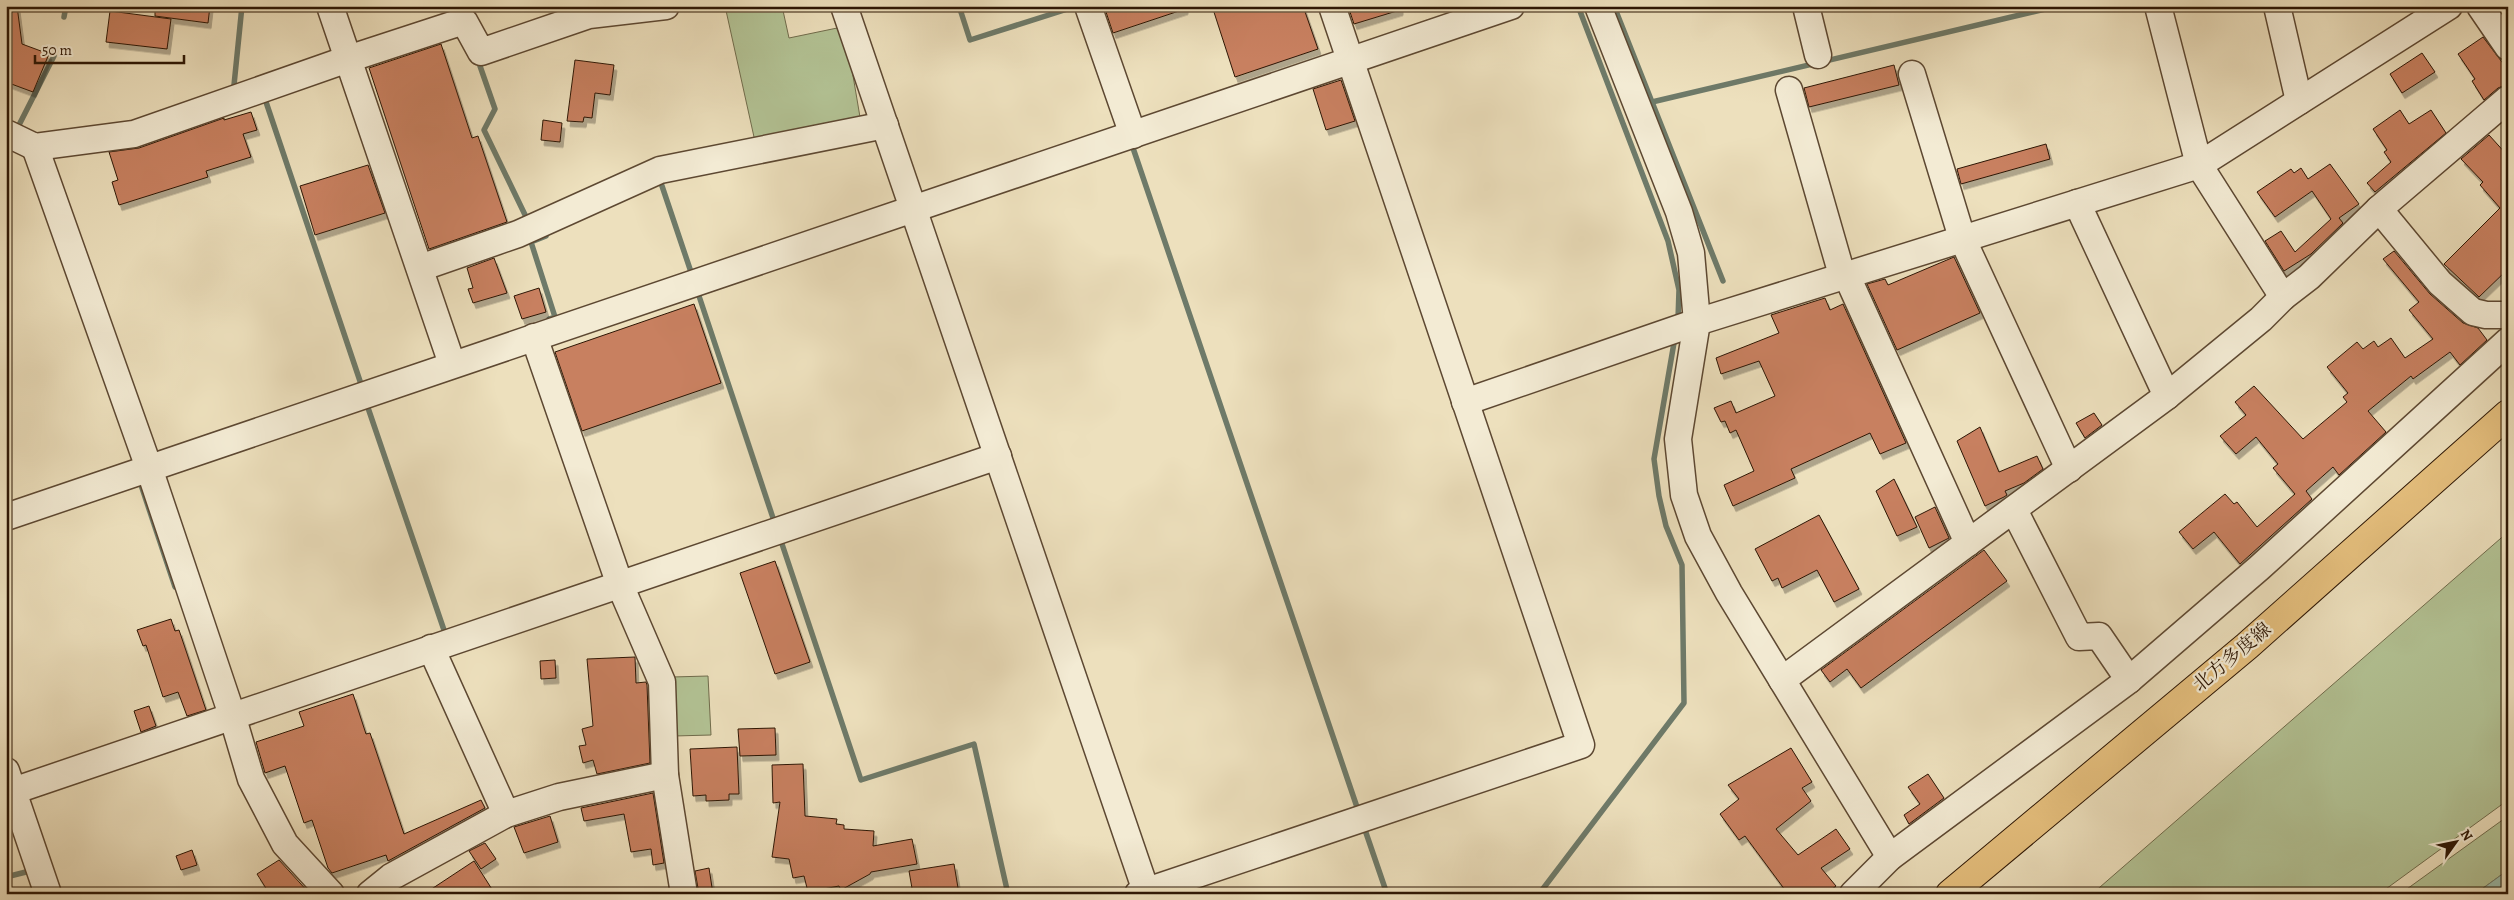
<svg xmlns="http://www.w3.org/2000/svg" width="2514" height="900" font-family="Alegreya,'Noto Serif JP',serif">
<defs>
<filter id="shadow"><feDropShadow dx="3" dy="5.5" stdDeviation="0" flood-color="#0004"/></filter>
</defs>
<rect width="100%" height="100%" fill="#ede0bd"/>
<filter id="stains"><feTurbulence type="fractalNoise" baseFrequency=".004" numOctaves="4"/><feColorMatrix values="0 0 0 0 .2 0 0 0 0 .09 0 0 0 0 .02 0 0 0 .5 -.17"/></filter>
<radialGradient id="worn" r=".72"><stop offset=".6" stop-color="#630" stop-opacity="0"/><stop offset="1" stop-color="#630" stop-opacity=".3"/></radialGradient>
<g fill="#b3c395" stroke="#706c4c">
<polygon points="725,6 782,6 789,38 842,27 848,46 861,123 756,146"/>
<polygon points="2508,532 2508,800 2379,894 2092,894"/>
<polygon points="708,676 711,735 674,736 672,677"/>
<polygon points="2508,816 2508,870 2475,894 2400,894"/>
</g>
<polygon fill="#9abdac" stroke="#6e7a69" points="2508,870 2508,894 2475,894"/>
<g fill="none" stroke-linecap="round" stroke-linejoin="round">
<g stroke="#6e7a69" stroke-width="5.5">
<polyline points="959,6 970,40 1077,6 1078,11"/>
<polyline points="1451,6 1453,12 1459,10"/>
<polyline points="1578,6 1668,241 1679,290 1678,319"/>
<polyline points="1614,6 1652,102 2058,6"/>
<polyline points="64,17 66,6"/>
<polyline points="484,61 480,66 495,109 484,130 528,221"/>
<polyline points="234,85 242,6"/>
<polyline points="265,99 362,387"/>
<polyline points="1652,102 1723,281"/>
<polyline points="18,127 54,56"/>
<polyline points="1132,145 1359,813"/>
<polyline points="6,150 7,149"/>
<polyline points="661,183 692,275"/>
<polyline points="546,236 531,242 555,317 549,319"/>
<polyline points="697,290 775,524"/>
<polyline points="366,402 445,633"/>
<polyline points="140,482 175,587"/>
<polyline points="780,538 861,780 974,744 1008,894"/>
<polyline points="1364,827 1387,894"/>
<polyline points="6,877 30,871"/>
<polyline points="1539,894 1684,703 1682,565 1666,526 1659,496 1654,459 1675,337"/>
</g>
</g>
<g fill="#c88061" stroke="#2d1604" filter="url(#shadow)">
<polygon points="6,6 17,6 22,44 49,54 33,92 6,82"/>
<polygon points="155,6 210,6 208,23 155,16"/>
<polygon points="1125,6 1185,6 1185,9 1113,33 1106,12"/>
<polygon points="1212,6 1303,6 1318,49 1235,77"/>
<polygon points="1348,6 1400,6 1400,10 1354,24"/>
<polygon points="110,11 171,19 167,49 106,42"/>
<polygon points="2483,37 2508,70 2508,84 2498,88 2484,100 2472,81 2475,79 2458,54"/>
<polygon points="441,44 472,138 478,136 507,222 429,249 369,68"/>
<polygon points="2422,53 2435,72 2402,93 2390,74"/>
<polygon points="575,60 614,65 610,95 595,93 592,118 584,117 583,122 567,121"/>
<polygon points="1894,65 1899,85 1809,107 1804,88"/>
<polygon points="1341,80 1355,121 1326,130 1313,89"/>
<polygon points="2400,110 2409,124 2431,110 2446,133 2375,192 2367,183 2391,162 2384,152 2387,150 2373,129"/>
<polygon points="251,112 257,130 243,134 251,157 206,171 208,177 119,205 112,182 118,180 109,152 139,148 224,118 224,120"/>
<polygon points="543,120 562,123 560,142 541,140"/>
<polygon points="2489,135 2508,156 2508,269 2479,297 2444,264 2500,208 2480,185 2483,182 2461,159"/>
<polygon points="2046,144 2050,159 1961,184 1957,169"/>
<polygon points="2330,164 2359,204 2339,218 2343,223 2311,254 2284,271 2265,241 2281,231 2295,252 2331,219 2312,191 2275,217 2257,192 2291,169 2294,173 2301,168 2308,179"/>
<polygon points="368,165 385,213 315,235 300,186"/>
<polygon points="2394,251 2430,294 2463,323 2478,328 2487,340 2460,365 2450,352 2413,379 2411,376 2368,411 2386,432 2339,475 2333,467 2306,491 2312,499 2240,564 2214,532 2193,549 2179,532 2225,494 2234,504 2237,502 2257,527 2295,494 2273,468 2278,464 2256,437 2236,454 2220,436 2246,415 2235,402 2254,386 2303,439 2347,402 2343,397 2348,393 2327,367 2357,342 2363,349 2374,341 2378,347 2391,338 2405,358 2433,339 2409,310 2419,302 2383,259"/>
<polygon points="1954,257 1980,313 1897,350 1867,284 1885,279 1888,285"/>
<polygon points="494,258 507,293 473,303 468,289 473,288 467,268"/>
<polygon points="539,288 546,312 522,319 514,296"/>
<polygon points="1825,298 1830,310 1843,304 1906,443 1880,454 1870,433 1791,469 1795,478 1733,506 1724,485 1754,471 1736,430 1730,433 1725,421 1721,422 1714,408 1731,401 1736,413 1775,396 1759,361 1721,374 1716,358 1779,333 1771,315"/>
<polygon points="694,304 721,383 582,431 555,352"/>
<polygon points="2094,413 2102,425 2085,438 2076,423"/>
<polygon points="1980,427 1999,472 2037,456 2043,469 2024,483 2005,491 2007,495 2004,497 1985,506 1957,441"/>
<polygon points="1894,479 1917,527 1897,536 1876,491"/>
<polygon points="1935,507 1949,538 1929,548 1915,517"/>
<polygon points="1819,515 1859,589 1834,602 1817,570 1782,588 1778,578 1772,581 1755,549"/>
<polygon points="1984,550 2007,581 1861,688 1847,669 1830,682 1821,670"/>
<polygon points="775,561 810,662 775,674 740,573"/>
<polygon points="171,619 175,631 179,630 206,710 187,716 178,692 163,697 146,645 143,646 137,630"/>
<polygon points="635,657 636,683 646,682 647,685 650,763 597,774 593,760 583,763 579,746 586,745 582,729 593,726 587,659"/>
<polygon points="555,660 556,678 541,679 540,661"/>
<polygon points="353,694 366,734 370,733 404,834 481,800 485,808 388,861 386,855 332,873 328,868 312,820 304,823 285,766 265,773 256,742 304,726 299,712"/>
<polygon points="149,706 156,726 141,732 134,711"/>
<polygon points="775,728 776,755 740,756 738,729"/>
<polygon points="737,747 739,794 729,794 729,800 706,801 706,795 693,796 690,749"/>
<polygon points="1791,748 1812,782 1802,788 1811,801 1776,829 1798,855 1836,829 1850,849 1821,868 1836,886 1826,894 1788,894 1745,836 1739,840 1720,814 1739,799 1728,785"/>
<polygon points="803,764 805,816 837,819 836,824 844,825 844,829 874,831 873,846 912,839 917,864 871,872 870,874 841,890 839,886 808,892 804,876 793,878 789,859 772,857 780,802 773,803 772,765"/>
<polygon points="1928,774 1944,798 1909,824 1904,815 1920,804 1908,787"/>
<polygon points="653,793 664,863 653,865 651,849 631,852 624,814 584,821 581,808"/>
<polygon points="550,816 558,842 524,853 514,827"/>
<polygon points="485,843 496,859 481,869 469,851"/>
<polygon points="192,850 197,865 181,870 176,856"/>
<polygon points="279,860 310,894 267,894 269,893 257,874"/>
<polygon points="474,861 495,894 424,894"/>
<polygon points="954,864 959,894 913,894 909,871"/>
<polygon points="709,868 713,894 699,894 695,871"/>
</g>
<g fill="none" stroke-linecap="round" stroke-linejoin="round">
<defs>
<g id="minor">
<polyline points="330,6 452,364"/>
<polyline points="844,6 1147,894"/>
<polyline points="1088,6 1133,135"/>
<polyline points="1598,6 1679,212 1691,253 1697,322 1678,439 1684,495 1698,536 1729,593 1890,857"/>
<polyline points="1806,6 1818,55"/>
<polyline points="2158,6 2199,165 2283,297"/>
<polyline points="2277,6 2299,101"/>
<polyline points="2480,6 2508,47"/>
<polyline points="1912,74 1962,238 2069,469"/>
<polyline points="1789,90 1842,275"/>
<polyline points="6,136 8,134 35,147 134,134 348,59 464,21 481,52 589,15 666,6"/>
<polyline points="35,147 149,468 232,715 251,779 285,844 331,894"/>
<polyline points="2077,203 2167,396"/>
<polyline points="2379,209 2440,283 2473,312 2486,315 2508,315"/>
<polyline points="420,268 518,234 660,170 885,125"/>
<polyline points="1846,274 1968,543"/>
<polyline points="534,337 620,585 662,682 665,775 684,894"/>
<polyline points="1465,402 1697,322 2199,165 2449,6"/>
<polyline points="2014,510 2079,637 2099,636 2129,680"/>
<polyline points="6,517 1511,6"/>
<polyline points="431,648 506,814"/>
<polyline points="1782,680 2167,396 2261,319 2283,297 2309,277 2379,209 2508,99"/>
<polyline points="6,771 48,894"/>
<polyline points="13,791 998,456"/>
<polyline points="370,894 391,877 506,814 559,797 665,775"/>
<polyline points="1138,894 1581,745 1332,6"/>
<polyline points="1853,894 1890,857 2129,680 2259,568 2508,341"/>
</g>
<polyline id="major" points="1950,894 2247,646 2508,414"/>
</defs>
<use href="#minor" stroke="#5d4832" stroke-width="29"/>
<use href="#major" stroke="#2d1604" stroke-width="30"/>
<use href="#minor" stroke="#f3ebd4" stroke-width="26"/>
<use href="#major" stroke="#e6c07e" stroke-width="28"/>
</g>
<g text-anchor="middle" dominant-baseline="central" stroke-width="4.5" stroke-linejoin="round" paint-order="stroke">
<g font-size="19" fill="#2d1604" stroke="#f3ebd4">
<text transform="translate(2232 657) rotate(-40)">北方多度線</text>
</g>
</g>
<rect width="2514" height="900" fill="none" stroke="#ede0bd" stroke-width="25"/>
<rect x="8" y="8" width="2499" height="885" fill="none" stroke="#2d1604" stroke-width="2.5"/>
<rect x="12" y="12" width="2489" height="875" fill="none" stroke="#2d1604"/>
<g transform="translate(2456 842) rotate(57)" stroke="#f3ebd4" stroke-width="4" paint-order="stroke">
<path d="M0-4L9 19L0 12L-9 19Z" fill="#2d1604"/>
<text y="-8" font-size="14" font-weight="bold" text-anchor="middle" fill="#2d1604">N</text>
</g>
<path d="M35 55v8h149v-8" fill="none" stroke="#2d1604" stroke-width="2.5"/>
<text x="42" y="55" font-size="15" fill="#2d1604" stroke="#f3ebd4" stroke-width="4" paint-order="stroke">50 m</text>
<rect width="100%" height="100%" filter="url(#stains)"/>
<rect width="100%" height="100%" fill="url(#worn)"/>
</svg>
